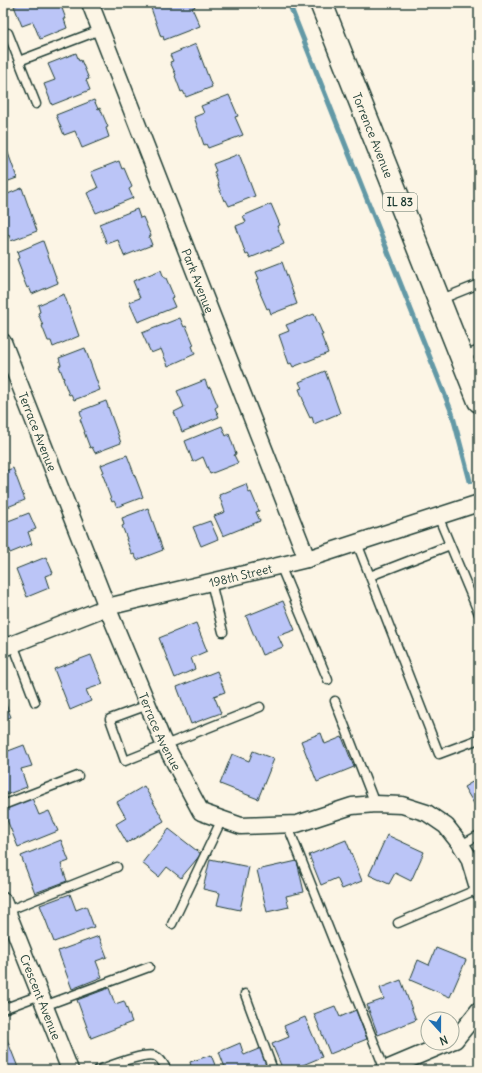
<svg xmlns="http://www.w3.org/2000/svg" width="482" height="1073" font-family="Delius,sans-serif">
<rect width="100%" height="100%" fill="#fcf5e5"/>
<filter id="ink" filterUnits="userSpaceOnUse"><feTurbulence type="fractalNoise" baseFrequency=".025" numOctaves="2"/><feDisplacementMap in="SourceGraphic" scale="8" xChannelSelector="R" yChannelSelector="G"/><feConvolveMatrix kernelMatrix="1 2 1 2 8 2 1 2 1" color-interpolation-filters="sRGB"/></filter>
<g filter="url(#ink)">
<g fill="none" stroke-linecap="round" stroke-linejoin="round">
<polyline stroke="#6399a6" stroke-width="5" points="289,3 452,413 470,481"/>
</g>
<g fill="#bbc5f7" stroke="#1f3d34">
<polygon points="22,3 60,3 66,19 64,19 67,28 40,39 33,22 22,26 14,6"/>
<polygon points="160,3 193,3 195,7 192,8 200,26 164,40 163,36 161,37 151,8"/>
<polygon points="196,44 212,87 186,97 183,91 181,92 175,76 176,75 170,62 173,61 170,55"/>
<polygon points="76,53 79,61 81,60 89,79 86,80 90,90 52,105 44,84 55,80 48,64"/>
<polygon points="229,95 238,116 235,117 243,135 208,148 206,144 204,145 194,117 204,113 201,106"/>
<polygon points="94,100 98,109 100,108 108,127 106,128 109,137 82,148 75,131 64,135 56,115"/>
<polygon points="3,139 17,178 3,183"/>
<polygon points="239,154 255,196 229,206 226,200 224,201 218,185 219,185 214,172 216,171 213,164"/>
<polygon points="119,161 122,169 124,168 132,187 129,189 133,198 96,213 87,193 98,188 91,172"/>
<polygon points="22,188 37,231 11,241 9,235 7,235 3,226 3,196"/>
<polygon points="271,204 280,225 277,226 284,244 250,258 248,254 246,255 236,226 246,222 243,216"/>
<polygon points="137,209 140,218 143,217 151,236 149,237 152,245 124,256 118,240 107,244 99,224"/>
<polygon points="43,241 58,283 32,294 29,287 27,288 21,273 22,272 17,259 19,258 17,252"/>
<polygon points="282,262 297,304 271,314 269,308 267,309 260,293 261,293 256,280 259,279 256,272"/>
<polygon points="161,270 164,278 166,278 174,297 171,298 175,307 138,322 129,302 140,298 133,281"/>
<polygon points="64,294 79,336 53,347 51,341 48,341 42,326 43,326 38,313 40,312 38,305"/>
<polygon points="314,314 323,335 321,335 328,353 293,367 291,363 289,364 279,335 289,331 286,325"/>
<polygon points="180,318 184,327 186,326 194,345 192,346 195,354 168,366 161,349 151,353 142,333"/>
<polygon points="85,348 100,390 74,400 71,394 69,395 63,379 64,379 59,366 61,365 59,358"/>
<polygon points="325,371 340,413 314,424 312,417 310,418 303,403 304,402 299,389 302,388 299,382"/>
<polygon points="205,380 208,388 210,387 218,406 215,408 219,417 182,432 174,412 184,407 177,391"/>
<polygon points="106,401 121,443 95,453 92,447 90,448 84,432 85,432 80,419 82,418 80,411"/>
<polygon points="222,426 226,436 229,434 236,454 234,455 238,463 210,474 203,457 193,462 185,441"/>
<polygon points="127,455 143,497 117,507 114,501 112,502 106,486 107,486 102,473 104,472 101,465"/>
<polygon points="13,468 25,500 5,508 3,504 3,472"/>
<polygon points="246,484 249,493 251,492 259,511 256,512 260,521 223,536 214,516 225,512 219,495"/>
<polygon points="148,508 163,550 137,560 134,554 132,555 126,539 127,539 122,526 124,525 122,518"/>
<polygon points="29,513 36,529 28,532 32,544 10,553 3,535 3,523"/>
<polygon points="210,521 218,539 201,546 193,527"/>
<polygon points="46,557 53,573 45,576 49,588 27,597 16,569"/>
<polygon points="283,601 295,630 278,636 283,647 262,655 246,616"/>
<polygon points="196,623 207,651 191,658 195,669 175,678 159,638"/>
<polygon points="91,655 103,684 86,690 91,701 70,710 54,669"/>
<polygon points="217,671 225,692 214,696 221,713 191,724 177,687"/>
<polygon points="3,697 11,717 3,720"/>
<polygon points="321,733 325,744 342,737 354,767 317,782 301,741"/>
<polygon points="24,745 32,766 21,769 27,787 3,796 3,753"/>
<polygon points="253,751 274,759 258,799 220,784 232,754 249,761"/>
<polygon points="479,778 479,812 464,787"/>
<polygon points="144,786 164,821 127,843 116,824 126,818 117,802"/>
<polygon points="32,798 39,815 49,811 58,831 18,847 3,810"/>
<polygon points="169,829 201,854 181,878 167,867 159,877 142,863"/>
<polygon points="387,835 424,852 411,881 395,873 389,884 369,875"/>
<polygon points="61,840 69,861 61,864 67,881 35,893 21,856"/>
<polygon points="346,840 362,881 342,889 337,878 321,885 309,855"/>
<polygon points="210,859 249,867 240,910 217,905 220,893 203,889"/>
<polygon points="297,861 304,892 286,896 289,907 267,912 257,870"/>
<polygon points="70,894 76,910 86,906 94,927 54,942 40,905"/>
<polygon points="99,936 107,957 96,961 102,977 72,989 58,951"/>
<polygon points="436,948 466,960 450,997 410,980 418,960 429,965"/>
<polygon points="401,980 416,1020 378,1035 367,1005 384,999 380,988"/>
<polygon points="109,988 115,1004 124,1001 132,1022 91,1038 77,1000"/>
<polygon points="335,1006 340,1017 356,1010 367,1039 330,1054 314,1014"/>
<polygon points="305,1017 322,1057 291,1070 283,1070 272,1044 289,1037 284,1026"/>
<polygon points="6,1037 19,1070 3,1070 3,1038"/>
<polygon points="240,1043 244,1055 261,1048 270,1070 226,1070 219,1052"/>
<polygon points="211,1055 217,1070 192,1070 190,1062"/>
</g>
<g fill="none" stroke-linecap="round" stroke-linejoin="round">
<defs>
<g id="lane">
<polyline points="8,33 36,104"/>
<polyline points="19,61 100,30"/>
<polyline points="439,300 479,284"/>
<polyline points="462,357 479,350"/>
<polyline points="438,516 479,614"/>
<polyline points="357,543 439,754 479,739"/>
<polyline points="280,565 328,680"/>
<polyline points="370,576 450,545"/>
<polyline points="211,582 223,632"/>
<polyline points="13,644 35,702"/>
<polyline points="335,701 375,804"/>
<polyline points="148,705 110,719 125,761 260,707"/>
<polyline points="3,805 78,776"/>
<polyline points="287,824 385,1070"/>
<polyline points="461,845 479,835"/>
<polyline points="7,911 117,867"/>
<polyline points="398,923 478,889"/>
<polyline points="172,924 222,819"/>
<polyline points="245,994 273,1070"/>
<polyline points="44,1006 149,967"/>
<polyline points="3,1009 40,995"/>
<path d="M 98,1070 C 110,1066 144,1052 155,1056 C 161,1058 164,1065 167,1070"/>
</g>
<g id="street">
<path id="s1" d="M 90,3 L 307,559"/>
<path id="s2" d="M 3,342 L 107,607 L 162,739 L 201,812 L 241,826 L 297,824 L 352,806 L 375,804 L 402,805 L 427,813 L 446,826 L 461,845 L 469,858 L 479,891"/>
<path id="s3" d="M 3,648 L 107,607 L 307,559 L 479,503"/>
<path id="s4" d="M 3,901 L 70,1070"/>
<polyline points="452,1041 455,1040 479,1010"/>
<polyline points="384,1070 448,1043"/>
</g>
<g id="primary">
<path id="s5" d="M 321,3 L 479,401"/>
</g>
</defs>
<use href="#lane" stroke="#1f3d34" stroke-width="11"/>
<use href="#street" stroke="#1f3d34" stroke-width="19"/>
<use href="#primary" stroke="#1f3d34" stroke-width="25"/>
<use href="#lane" stroke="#fcf5e5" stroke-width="8"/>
<use href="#street" stroke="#fcf5e5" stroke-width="16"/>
<use href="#primary" stroke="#fcf5e5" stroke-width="22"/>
</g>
</g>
<g text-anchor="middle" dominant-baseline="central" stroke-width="3" stroke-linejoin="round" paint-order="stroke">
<rect fill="#fcf5e5" stroke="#617469" stroke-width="1" x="383" y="193" width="34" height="18" rx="3"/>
<g font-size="11" font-weight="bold" fill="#1f3d34">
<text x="400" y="202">IL 83</text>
</g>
<g font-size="12" fill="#1f3d34" stroke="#fcf5e5">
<text stroke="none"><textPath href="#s5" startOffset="142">Torrence Avenue</textPath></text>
<text stroke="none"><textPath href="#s1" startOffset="298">Park Avenue</textPath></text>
<text stroke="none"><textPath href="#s2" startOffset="96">Terrace Avenue</textPath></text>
<text stroke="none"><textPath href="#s3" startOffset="249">198th Street</textPath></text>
<text stroke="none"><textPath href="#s2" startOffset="420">Terrace Avenue</textPath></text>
<text stroke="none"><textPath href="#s4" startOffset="103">Crescent Avenue</textPath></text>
</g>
</g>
<rect width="482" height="1073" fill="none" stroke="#fcf5e5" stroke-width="16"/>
<rect x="8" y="8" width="466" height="1057" fill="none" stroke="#1f3d34" stroke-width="1.5" filter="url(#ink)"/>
<g transform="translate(440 1031) rotate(159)"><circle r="19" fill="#fcf5e5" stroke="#a4ab9e"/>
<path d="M0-3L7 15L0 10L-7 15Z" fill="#1f6fb2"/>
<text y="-6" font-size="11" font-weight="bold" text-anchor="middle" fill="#1f3d34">N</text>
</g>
</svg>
